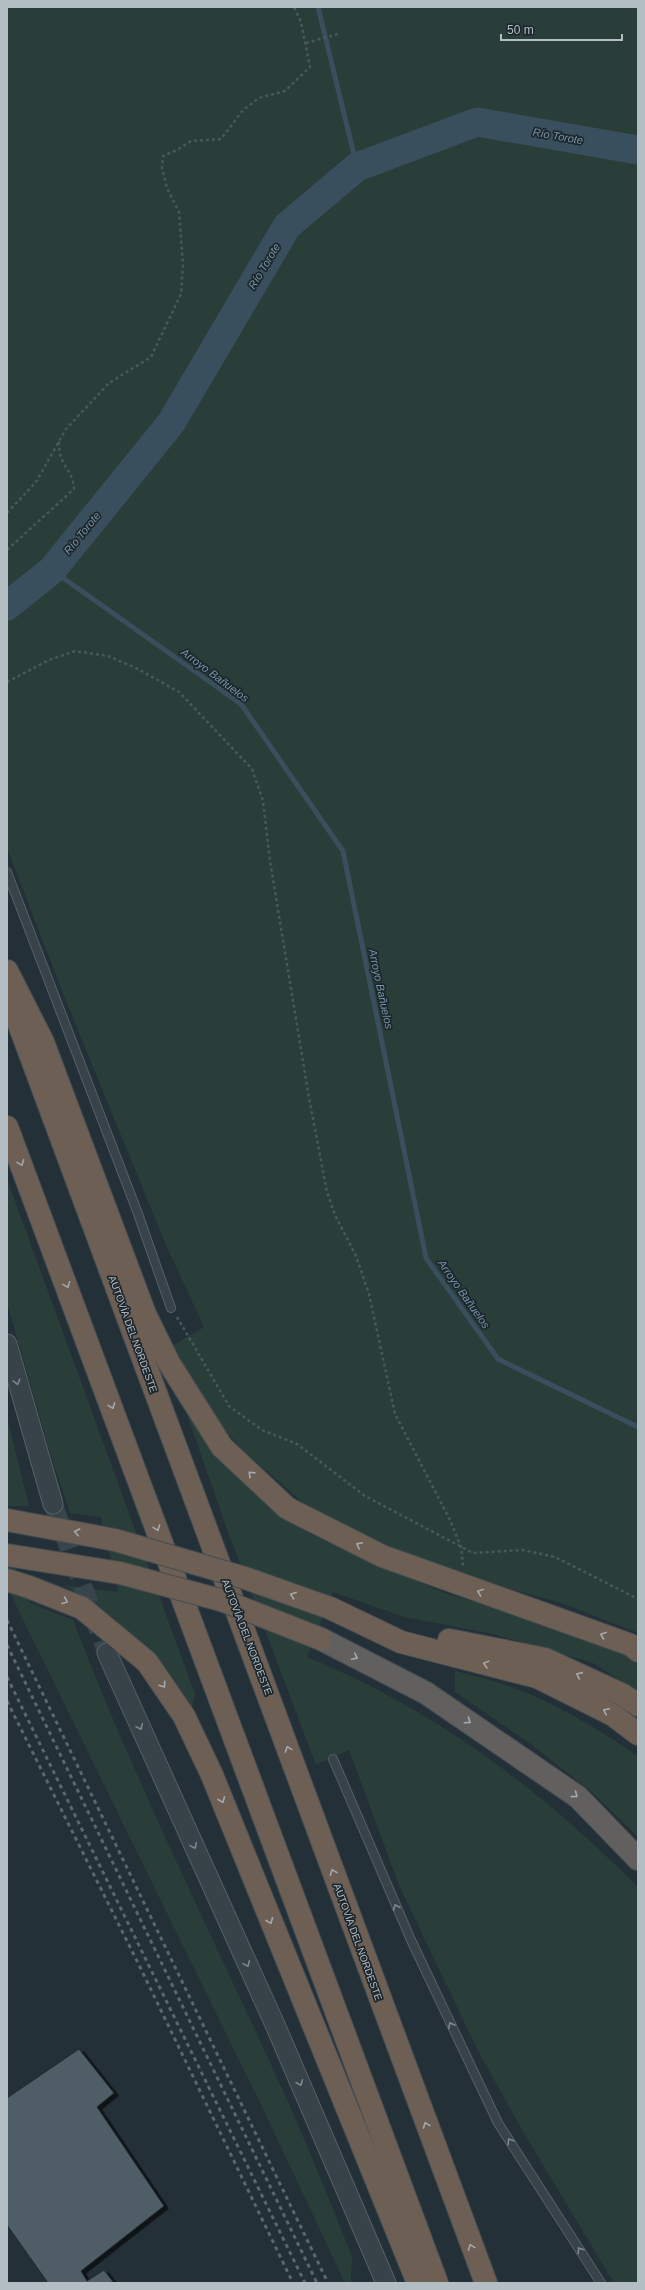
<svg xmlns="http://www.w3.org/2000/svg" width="645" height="2290" font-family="Helvetica,sans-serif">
<defs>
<filter id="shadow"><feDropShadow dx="4.5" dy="2.5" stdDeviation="0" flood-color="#0009"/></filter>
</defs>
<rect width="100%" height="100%" fill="#243038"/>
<g fill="#293d39">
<polygon points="7,7 638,7 638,1633 561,1603 441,1570 320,1517 243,1451 200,1400 170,1347 204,1327 165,1243 64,996 7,848"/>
<polygon points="7,1179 195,1694 192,1707 150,1655 114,1618 64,1585 118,1592 101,1517 70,1513 52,1459 7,1303"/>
<path d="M 184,1406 L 264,1499 L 305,1531 L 357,1556 L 447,1594 L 554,1624 L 621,1651 L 638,1661 L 638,1692 L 593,1663 L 493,1634 L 404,1617 L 333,1592 L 307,1657 C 436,1710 540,1789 638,1887 L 638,2283 L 614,2283 L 525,2135 L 478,2051 L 399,1885 L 349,1750 L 316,1765 L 228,1532 Z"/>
<polygon points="7,1418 29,1506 7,1506"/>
<path d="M 7,1548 L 30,1603 L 73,1620 C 135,1782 213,1937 285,2095 C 309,2148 330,2202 352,2256 L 351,2283 L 345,2283 L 264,2111 L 7,1587 Z"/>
<path d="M 455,1671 C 527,1686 578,1716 638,1756 L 638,1837 L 593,1793 L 528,1742 L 455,1692 Z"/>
</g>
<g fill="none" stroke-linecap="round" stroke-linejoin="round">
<g stroke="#3a4f5d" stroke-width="5">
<polyline points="318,7 357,167"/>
<polyline points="52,570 241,704 343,851 426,1258 498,1359 638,1427"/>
</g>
<polyline stroke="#3a4f5d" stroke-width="29" points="7,606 52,570 171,423 287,226 357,167 477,122 638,150"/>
</g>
<polygon fill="#4f5d66" stroke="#1f292f" filter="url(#shadow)" points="79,2049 114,2093 97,2107 164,2206 81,2271 87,2281 104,2270 114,2283 48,2283 7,2225 7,2098"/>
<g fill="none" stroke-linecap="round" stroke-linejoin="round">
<polyline stroke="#39454d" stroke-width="19" stroke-dasharray="19 10" stroke-linecap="butt" points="53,1504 107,1653"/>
<defs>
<g id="service">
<polyline points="7,872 137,1211 171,1308"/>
<polyline points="333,1759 411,1940 498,2123 601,2283"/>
</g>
<g id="tertiary">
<polyline points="7,1344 53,1504"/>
<polyline points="107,1653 276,2027 386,2283"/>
</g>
<polyline id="trunk" points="321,1639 426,1693 578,1797 638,1859"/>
<g id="motorway">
<polyline points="7,971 43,1042 145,1314 169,1363 222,1447 287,1508 382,1556 631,1645 638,1651"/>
<polyline points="7,992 486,2283"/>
<polyline points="7,1127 437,2283"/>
<polyline points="7,1520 115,1540"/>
<polyline points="7,1555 120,1573"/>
<polyline points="7,1580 29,1587 82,1608 147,1662 184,1716 212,1775 418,2283"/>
<polyline points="330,1608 401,1642 537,1677 613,1715 638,1734"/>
<polyline points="449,1640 545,1659 623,1695 638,1705"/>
</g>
</defs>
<use href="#service" stroke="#566066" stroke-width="10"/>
<use href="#tertiary" stroke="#566066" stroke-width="21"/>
<use href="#trunk" stroke="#434d53" stroke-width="24"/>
<use href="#motorway" stroke="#434d53" stroke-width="24"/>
<g stroke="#485a58" stroke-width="2.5" stroke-dasharray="3 3" stroke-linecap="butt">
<polyline points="306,43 338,34"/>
<polyline points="7,513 36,482 66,429 109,383 151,357 181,294 183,265 179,212 167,188 162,168 163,156 177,150 191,141 221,139 243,110 259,98 285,91 310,67 301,22 294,7"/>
<path d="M 7,550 L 74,489 C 73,468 58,467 59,441"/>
<polyline points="7,682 49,660 75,651 108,656 138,669 179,692 252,769 263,801 270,861 309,1098 327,1192 335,1215 356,1256 369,1294 395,1414 450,1520 461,1547 463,1566"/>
<polyline points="177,1317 229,1406 262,1430 297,1444 365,1496 473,1553 523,1550 555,1557 638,1599"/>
</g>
<use href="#service" stroke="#374249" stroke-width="8"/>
<use href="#tertiary" stroke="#374249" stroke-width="19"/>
<use href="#trunk" stroke="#62605e" stroke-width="22"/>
<use href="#motorway" stroke="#6e5f55" stroke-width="22"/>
<g stroke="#5a676f" stroke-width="3" stroke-dasharray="4 4" stroke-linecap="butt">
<polyline points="7,1620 328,2283"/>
<polyline points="7,1645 317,2283"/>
<polyline points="7,1677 305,2283"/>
<polyline points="7,1701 139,1965 293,2283"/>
</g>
<defs>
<g id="motorway-bridge">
<polyline points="115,1540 245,1578 330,1608"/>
<polyline points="120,1573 224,1601 321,1639"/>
</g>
</defs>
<use href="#motorway-bridge" stroke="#434d53" stroke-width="24" stroke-linecap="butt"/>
<use href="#motorway-bridge" stroke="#6e5f55" stroke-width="22"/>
</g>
<defs><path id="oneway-chevron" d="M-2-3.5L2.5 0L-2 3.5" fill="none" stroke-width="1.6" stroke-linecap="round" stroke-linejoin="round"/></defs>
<g stroke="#a5aaae">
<use href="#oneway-chevron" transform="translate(21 1163) rotate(69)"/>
<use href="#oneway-chevron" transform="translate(67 1285) rotate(69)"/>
<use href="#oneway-chevron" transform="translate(112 1406) rotate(70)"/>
<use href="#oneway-chevron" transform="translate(251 1474) rotate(-136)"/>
<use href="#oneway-chevron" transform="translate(157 1528) rotate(70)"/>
<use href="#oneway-chevron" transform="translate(77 1532) rotate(-168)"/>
<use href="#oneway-chevron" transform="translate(359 1545) rotate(-153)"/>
<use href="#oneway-chevron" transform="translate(480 1592) rotate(-160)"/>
<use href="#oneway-chevron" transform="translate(293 1595) rotate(-160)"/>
<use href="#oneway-chevron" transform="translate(65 1601) rotate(22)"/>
<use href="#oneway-chevron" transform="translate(603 1635) rotate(-160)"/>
<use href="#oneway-chevron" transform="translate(486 1664) rotate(-165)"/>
<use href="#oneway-chevron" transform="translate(579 1675) rotate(-156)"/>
<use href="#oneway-chevron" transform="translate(163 1685) rotate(56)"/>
<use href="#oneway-chevron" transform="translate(606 1711) rotate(-154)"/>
<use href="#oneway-chevron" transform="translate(288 1749) rotate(-110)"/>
<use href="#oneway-chevron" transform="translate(222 1800) rotate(68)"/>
<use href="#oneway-chevron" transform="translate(333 1872) rotate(-110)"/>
<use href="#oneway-chevron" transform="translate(270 1921) rotate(68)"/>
<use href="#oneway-chevron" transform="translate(426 2125) rotate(-110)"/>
<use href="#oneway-chevron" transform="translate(471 2247) rotate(-110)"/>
</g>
<g stroke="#7b868d">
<use href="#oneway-chevron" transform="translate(17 1382) rotate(75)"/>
<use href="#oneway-chevron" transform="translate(140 1727) rotate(66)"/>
<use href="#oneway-chevron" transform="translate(194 1846) rotate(66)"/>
<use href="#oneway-chevron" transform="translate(396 1907) rotate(-113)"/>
<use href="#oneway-chevron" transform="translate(247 1964) rotate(66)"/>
<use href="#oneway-chevron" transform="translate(451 2025) rotate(-116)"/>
<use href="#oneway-chevron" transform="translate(300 2083) rotate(67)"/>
<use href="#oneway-chevron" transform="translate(510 2141) rotate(-123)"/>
<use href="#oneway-chevron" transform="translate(580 2250) rotate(-123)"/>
</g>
<g stroke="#a3aab0">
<use href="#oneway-chevron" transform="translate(355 1657) rotate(27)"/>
<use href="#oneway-chevron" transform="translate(468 1721) rotate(34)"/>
<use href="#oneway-chevron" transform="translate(575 1795) rotate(37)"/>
</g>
<g text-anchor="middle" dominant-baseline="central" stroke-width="3.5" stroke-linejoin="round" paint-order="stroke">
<g font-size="10" fill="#b3bdc4" stroke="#1d272d">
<text transform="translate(133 1334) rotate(70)">AUTOVÍA DEL NORDESTE</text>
<text transform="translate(247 1637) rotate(69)">AUTOVÍA DEL NORDESTE</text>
<text transform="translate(358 1942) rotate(70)">AUTOVÍA DEL NORDESTE</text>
</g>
<g font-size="11" font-style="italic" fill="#7694a5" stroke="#1d272d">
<text transform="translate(558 136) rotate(10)">Río Torote</text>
<text transform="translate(264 266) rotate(-59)">Río Torote</text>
<text transform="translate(82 533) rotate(-51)">Río Torote</text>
<text transform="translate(215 675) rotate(37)">Arroyo Bañuelos</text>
<text transform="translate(381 989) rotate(78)">Arroyo Bañuelos</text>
<text transform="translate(464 1294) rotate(55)">Arroyo Bañuelos</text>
</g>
</g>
<rect width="645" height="2290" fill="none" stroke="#b3bdc4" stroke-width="16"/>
<path d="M501 34v6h121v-6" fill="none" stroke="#b3bdc4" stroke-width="2"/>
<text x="507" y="34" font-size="12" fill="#b3bdc4" stroke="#1d272d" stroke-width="3" paint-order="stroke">50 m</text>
</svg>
